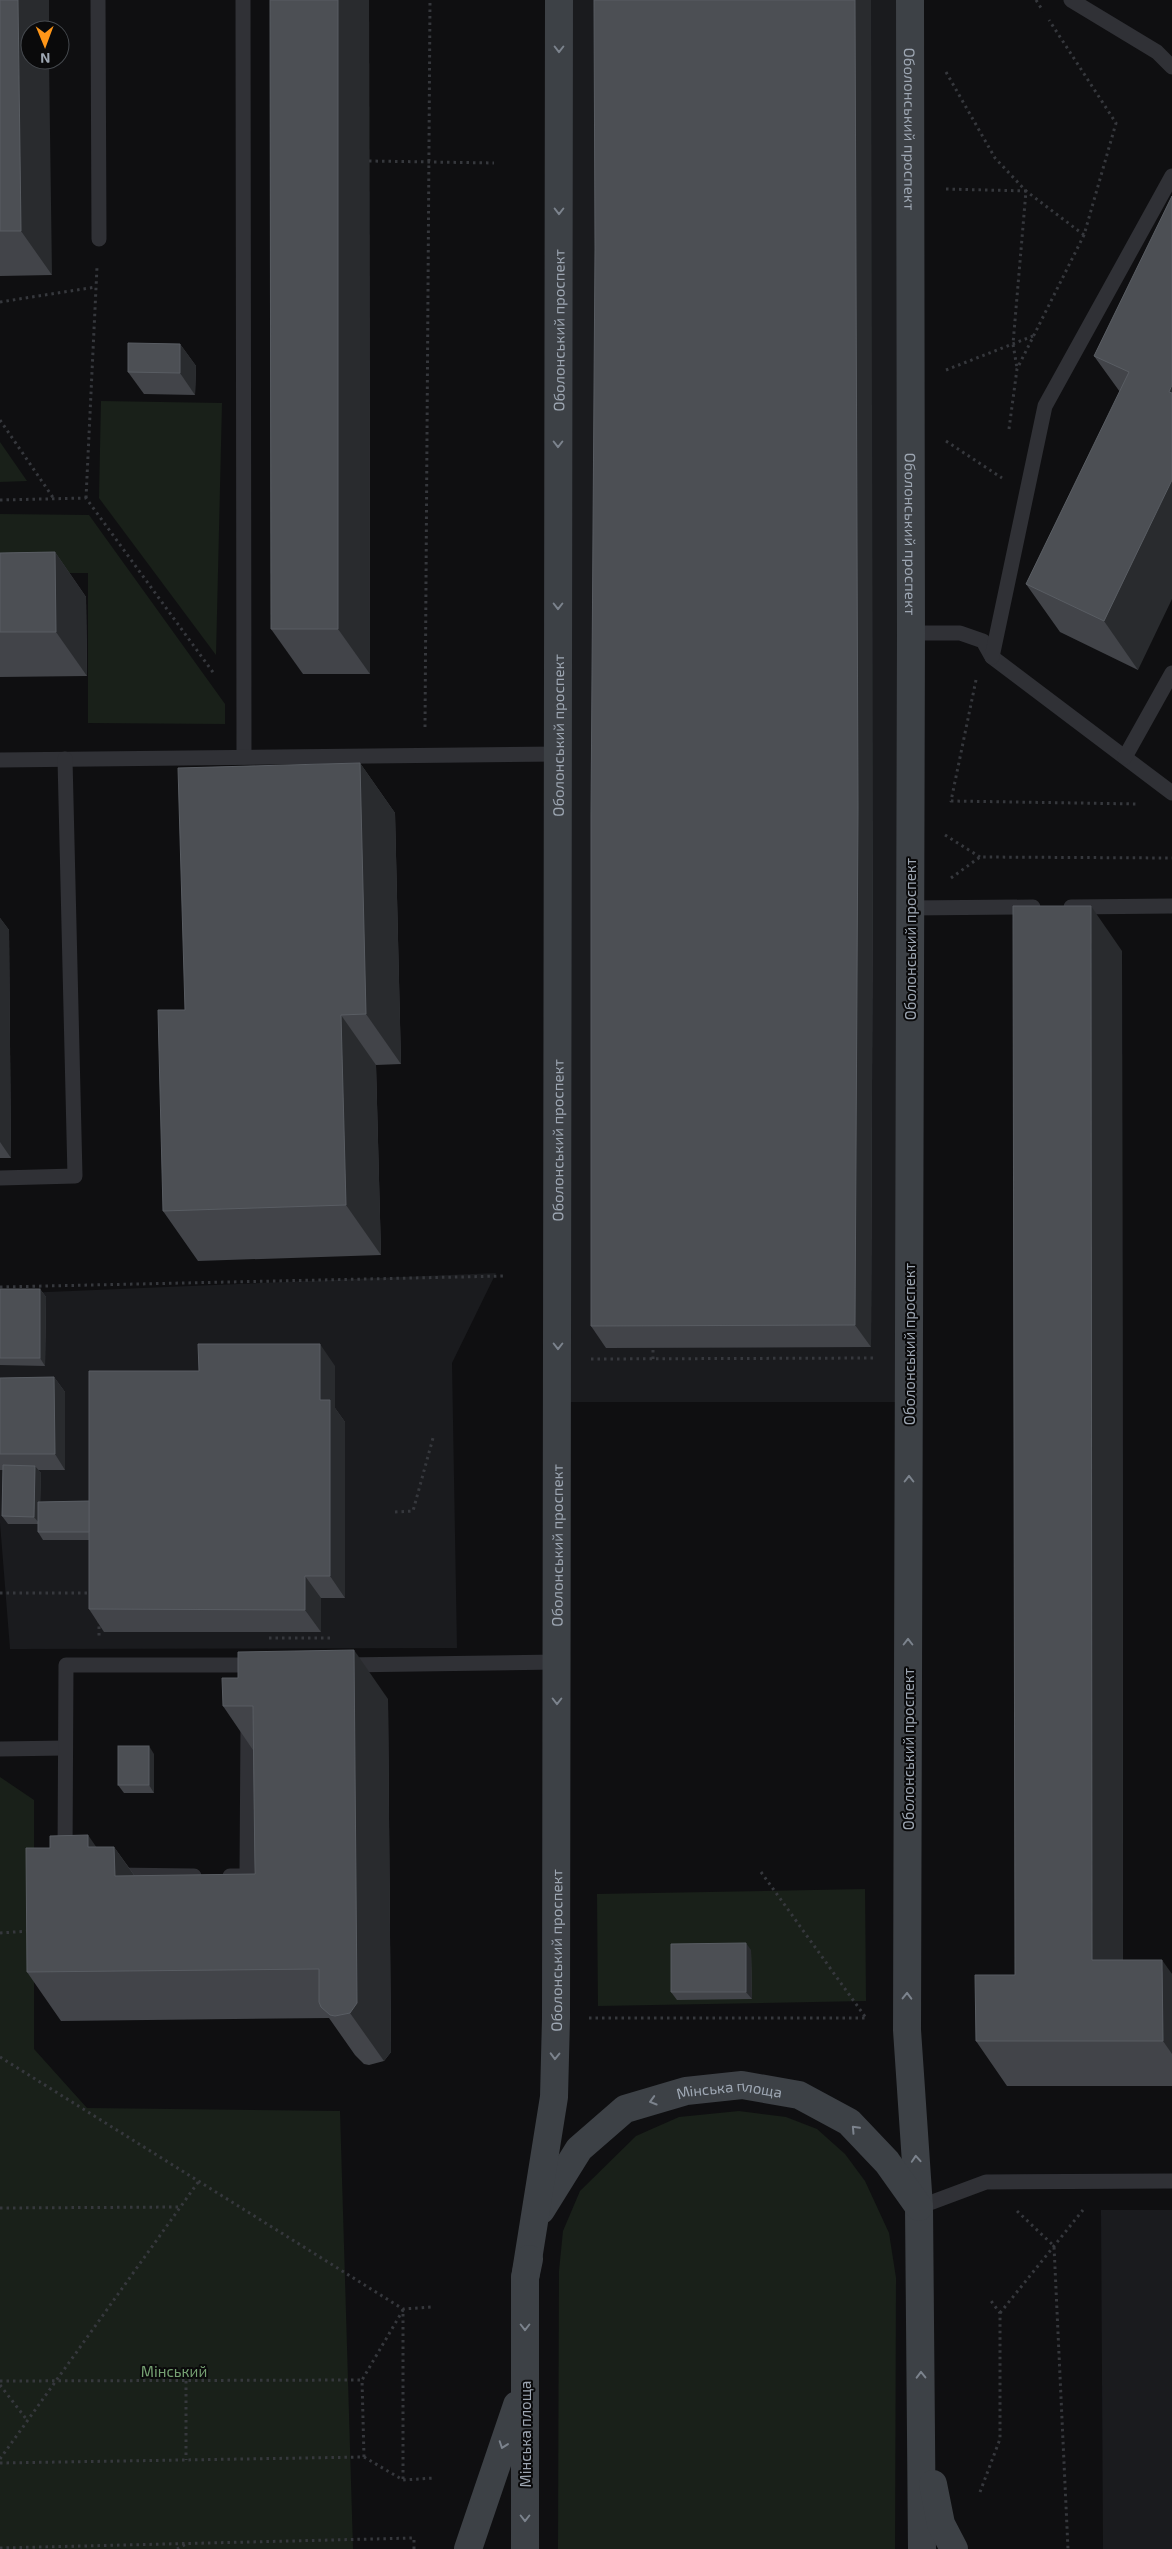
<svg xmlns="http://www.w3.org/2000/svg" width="1172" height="2549" font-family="'Exo 2',sans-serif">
<rect width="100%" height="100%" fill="#0f0f11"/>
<g fill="#1a1b1e">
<polygon points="569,0 899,0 898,1402 567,1402"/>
<polygon points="496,1273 452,1363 457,1648 10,1649 0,1523 0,1294"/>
<polygon points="1101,2210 1172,2210 1172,2549 1103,2549"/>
</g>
<g fill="#192019">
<polygon points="101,401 222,403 216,655 99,498"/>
<polygon points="0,442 27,481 0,482"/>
<polygon points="0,514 89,515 225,704 225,724 88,723 88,573 0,573"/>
<polygon points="0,1777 34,1800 34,2049 87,2108 340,2111 353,2549 0,2549"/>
<polygon points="865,1889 866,2001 598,2006 597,1894"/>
<polygon points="739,2111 786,2117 817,2129 845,2154 865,2181 889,2233 896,2278 895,2549 558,2549 559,2271 563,2231 580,2191 636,2136 679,2117"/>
</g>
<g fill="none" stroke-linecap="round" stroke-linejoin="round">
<g stroke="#36383d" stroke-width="3" stroke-dasharray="2.5 4" stroke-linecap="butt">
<polyline points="1036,0 1043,11"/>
<polyline points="946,72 995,158 1026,191 1084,235"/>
<polyline points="369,161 494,163"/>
<polyline points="946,189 1026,191 1013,344 1017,368"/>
<polyline points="0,302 96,287"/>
<polyline points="946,370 1033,336"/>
<polyline points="0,420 54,499"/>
<polyline points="1009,429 1017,369 1084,235 1116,123 1049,20"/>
<polyline points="946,441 1002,478"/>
<polyline points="86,498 97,267"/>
<polyline points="0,500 86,498 215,675"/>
<polyline points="976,680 951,801 1139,804"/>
<polyline points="425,727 430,0"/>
<polyline points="945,835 980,857"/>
<polyline points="951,878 980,857 1172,858"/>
<polyline points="0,1287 504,1276"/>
<polyline points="591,1359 875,1358"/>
<polyline points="653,1359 653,1347"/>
<polyline points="395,1512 413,1511 433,1438"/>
<polyline points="0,1593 92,1593"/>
<polyline points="99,1620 99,1637"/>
<polyline points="269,1638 333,1638"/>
<polyline points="761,1872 866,2018"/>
<polyline points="0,1933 29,1931"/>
<polyline points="589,2018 866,2018"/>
<polyline points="0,2057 403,2309 431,2307"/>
<polyline points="0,2208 181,2207"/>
<polyline points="1017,2211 1054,2246 1068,2549"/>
<polyline points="1000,2313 1083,2210"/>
<polyline points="0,2381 362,2380"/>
<polyline points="186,2381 186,2460"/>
<polyline points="0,2385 27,2420"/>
<polyline points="364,2457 362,2380 403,2310"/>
<polyline points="0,2459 199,2181"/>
<polyline points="0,2463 364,2457 403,2480 434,2478"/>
<polyline points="403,2479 403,2309"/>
<polyline points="980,2492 1000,2439 1000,2313 989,2298"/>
<polyline points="0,2548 414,2538 414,2549"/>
<polyline points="177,2549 186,2544"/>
</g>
<g stroke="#303136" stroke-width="15">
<polyline points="98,0 99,239"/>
<polyline points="243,0 244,757"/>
<polyline points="1071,0 1157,52 1172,67"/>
<polyline points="911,633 960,633 983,641 992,657 1172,793"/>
<polyline points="992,657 1045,406 1172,176"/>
<polyline points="1125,757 1172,673"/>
<polyline points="0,760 558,754"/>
<polyline points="1071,907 1172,906"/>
<polyline points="910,908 1033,907"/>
<polyline points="0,1178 75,1176 65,759"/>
<polyline points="344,1665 557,1662"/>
<polyline points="0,1749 65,1748"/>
<polyline points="65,1857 66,1665 258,1665"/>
<polyline points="115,1875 194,1876"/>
<polyline points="230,1876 247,1876 248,1724"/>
<polyline points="919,2207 986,2182 1172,2181"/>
</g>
<g stroke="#3d4146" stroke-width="28">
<path id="s1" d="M 910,0 L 911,633 L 907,2030 L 919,2207 L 922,2549"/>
<path id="s2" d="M 541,2210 L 579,2149 L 625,2109 L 686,2091 L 742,2085 L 799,2095 L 849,2122 L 887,2162 L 919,2207"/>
<path id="s3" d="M 525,2278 L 554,2097 L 556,2018 L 559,0"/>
<polyline points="933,2484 941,2524 954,2549"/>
<polyline points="468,2549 517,2405"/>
<polyline points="525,2549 525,2278 529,2259"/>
</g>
</g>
<g fill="#424449">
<polygon points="0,0 52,275 0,276"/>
<polygon points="270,0 369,0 370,674 303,674 271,629"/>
<polygon points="1172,196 1138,670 1060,632 1026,584 1120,392 1094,356"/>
<polygon points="180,344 196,366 195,395 144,394 128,372"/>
<polygon points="55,552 86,597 87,676 0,677 0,553"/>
<polygon points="360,763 395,813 401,1064 376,1065 381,1255 198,1261 163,1211 185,1010"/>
<polygon points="873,830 871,1347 606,1348 591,1326"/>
<polygon points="0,918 9,930 11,1158 0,1158"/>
<polygon points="1122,951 1123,1960 1172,1974 1172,2086 1007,2086 976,2041 1015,1975"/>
<polygon points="0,1289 40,1289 46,1297 45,1366 0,1365"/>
<polygon points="335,1366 335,1408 345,1422 345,1598 321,1598 321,1632 104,1632 89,1609 89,1540 43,1540 38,1532 38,1524 8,1524 2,1516 3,1470 0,1470 0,1378 54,1377 65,1392 65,1470 38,1470 41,1473 40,1502 89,1501 199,1371"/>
<polygon points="388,1699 391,2052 384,2061 369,2065 364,2064 355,2055 329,2018 61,2021 27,1972 50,1848 114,1847 135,1876 255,1874 253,1750 223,1706"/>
<polygon points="154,1754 154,1793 124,1793 118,1785"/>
<polygon points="751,1950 752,1999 677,2000 671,1992"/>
</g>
<g fill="#292b2e">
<polygon points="18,0 49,0 49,30 30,30 30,60 49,60 52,275 21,231"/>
<polygon points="338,0 369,0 370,674 338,629"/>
<polygon points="855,0 871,0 873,830 871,1347 855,1325"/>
<polygon points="180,344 196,366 195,395 180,373"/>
<polygon points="1172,385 1172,397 1169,392"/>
<polygon points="1172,480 1172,599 1138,670 1104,621"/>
<polygon points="55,552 86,597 87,676 56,632"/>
<polygon points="360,763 395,813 401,1064 366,1014"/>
<polygon points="1091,906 1122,951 1123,2005 1092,1960"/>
<polygon points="0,918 9,930 11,1158 0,1142"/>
<polygon points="341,1015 376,1065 381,1255 346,1205"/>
<polygon points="40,1289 46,1297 45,1366 40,1358"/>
<polygon points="320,1344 335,1366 335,1408 345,1422 345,1598 330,1576 320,1400"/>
<polygon points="54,1377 65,1392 65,1470 55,1454"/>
<polygon points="35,1466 41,1473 40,1524 34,1517"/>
<polygon points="305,1576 321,1598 321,1632 305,1610"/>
<polygon points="354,1650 388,1699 391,2052 384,2061 350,2013"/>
<polygon points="149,1746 154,1754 154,1793 149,1785"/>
<polygon points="88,1835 115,1874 114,1847 148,1895 122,1896 88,1847"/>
<polygon points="746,1943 751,1950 752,1999 746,1992"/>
<polygon points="1162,1960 1172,1974 1172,2054 1163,2041"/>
</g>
<g fill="#4c4f54" stroke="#595d63">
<polygon points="0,0 18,0 21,231 0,231"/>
<polygon points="270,0 338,0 338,629 271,629"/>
<polygon points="594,0 855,0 858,808 855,1325 591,1326 591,816 595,249"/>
<polygon points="1172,196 1172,385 1169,392 1172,393 1172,480 1104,621 1026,584 1129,372 1094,356"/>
<polygon points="128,343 180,344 180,373 128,372"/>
<polygon points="55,552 56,632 0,632 0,553"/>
<polygon points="360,763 366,1014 341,1015 346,1205 163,1211 158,1010 185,1010 178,768"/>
<polygon points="1013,906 1091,906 1092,1960 1162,1960 1163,2041 976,2041 975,1975 1015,1975"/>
<rect x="0" y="1289" width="40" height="69"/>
<polygon points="198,1344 320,1344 320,1400 330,1400 330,1576 305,1576 305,1610 89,1609 89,1371 199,1371"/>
<polygon points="54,1377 55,1454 0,1454 0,1378"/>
<polygon points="3,1465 35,1466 34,1517 2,1516"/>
<polygon points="89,1501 89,1532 38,1532 38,1502"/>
<polygon points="354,1650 357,2003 350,2013 335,2016 330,2015 321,2007 319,2002 319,1969 27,1972 26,1848 50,1848 50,1836 88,1835 88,1847 114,1847 115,1876 255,1874 253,1706 223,1706 222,1678 238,1678 238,1652"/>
<rect x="118" y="1746" width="31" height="39"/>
<polygon points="746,1943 746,1992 671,1992 671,1944"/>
</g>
<defs><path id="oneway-chevron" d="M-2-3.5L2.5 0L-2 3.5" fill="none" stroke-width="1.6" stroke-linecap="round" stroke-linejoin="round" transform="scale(1.25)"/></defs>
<g stroke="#7c838d">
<use href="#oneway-chevron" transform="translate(559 49) rotate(90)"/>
<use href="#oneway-chevron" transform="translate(559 211) rotate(90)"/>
<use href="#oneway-chevron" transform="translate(558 444) rotate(90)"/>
<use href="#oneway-chevron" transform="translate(558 606) rotate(90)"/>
<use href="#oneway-chevron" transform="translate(558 1346) rotate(90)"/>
<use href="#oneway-chevron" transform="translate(909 1479) rotate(-90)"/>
<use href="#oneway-chevron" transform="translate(908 1642) rotate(-90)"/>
<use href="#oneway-chevron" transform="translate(557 1701) rotate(90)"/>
<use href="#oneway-chevron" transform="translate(907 1996) rotate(-89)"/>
<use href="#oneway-chevron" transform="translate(555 2056) rotate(91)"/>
<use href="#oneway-chevron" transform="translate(653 2101) rotate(164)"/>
<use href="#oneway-chevron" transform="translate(855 2129) rotate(-133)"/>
<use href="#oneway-chevron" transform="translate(916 2159) rotate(-94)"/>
<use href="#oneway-chevron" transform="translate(525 2327) rotate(90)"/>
<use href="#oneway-chevron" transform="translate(921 2375) rotate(-91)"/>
<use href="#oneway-chevron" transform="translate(503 2445) rotate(109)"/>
<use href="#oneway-chevron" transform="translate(525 2518) rotate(90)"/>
</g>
<g text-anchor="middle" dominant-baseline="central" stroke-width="4" stroke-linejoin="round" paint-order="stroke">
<g font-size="15" fill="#9ea7b3" stroke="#0a0a0b">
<text stroke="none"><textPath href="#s1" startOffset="129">Оболонський проспект</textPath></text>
<text stroke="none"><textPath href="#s3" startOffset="1950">Оболонський проспект</textPath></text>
<text stroke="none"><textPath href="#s1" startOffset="534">Оболонський проспект</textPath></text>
<text stroke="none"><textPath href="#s3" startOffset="1545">Оболонський проспект</textPath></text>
<text transform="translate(910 939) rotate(-90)">Оболонський проспект</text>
<text stroke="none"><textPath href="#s3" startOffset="1140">Оболонський проспект</textPath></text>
<text transform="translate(909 1344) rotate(-90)">Оболонський проспект</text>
<text stroke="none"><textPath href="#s3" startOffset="735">Оболонський проспект</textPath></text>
<text transform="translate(908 1749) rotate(-90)">Оболонський проспект</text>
<text stroke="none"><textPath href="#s3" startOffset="330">Оболонський проспект</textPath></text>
<text stroke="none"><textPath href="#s2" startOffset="240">Мінська площа</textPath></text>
<text transform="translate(525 2434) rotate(-90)">Мінська площа</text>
</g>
<g font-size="15" fill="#76a173" stroke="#0a0a0b">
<text x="174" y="2371">Мінський</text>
</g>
</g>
<g transform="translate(45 45) rotate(179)"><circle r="24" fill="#0a0a0b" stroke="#45494e"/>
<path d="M0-4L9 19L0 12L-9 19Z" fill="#ff9618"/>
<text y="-8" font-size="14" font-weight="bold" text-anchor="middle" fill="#9ea7b3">N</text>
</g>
</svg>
